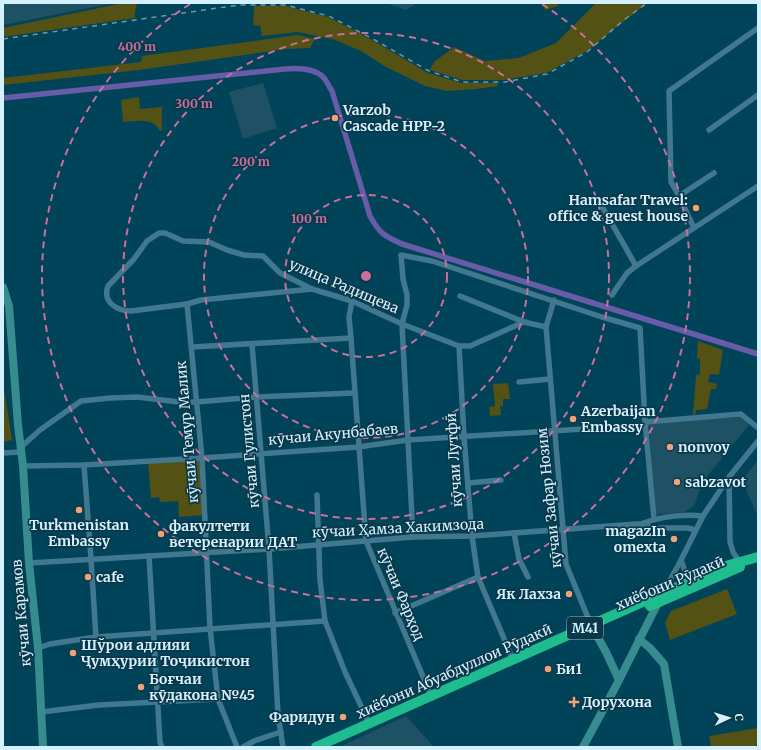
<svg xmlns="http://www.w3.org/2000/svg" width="761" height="750" font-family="Merriweather,serif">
<rect width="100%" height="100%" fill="#014359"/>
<g fill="#1e5164">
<polygon points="3,3 114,3 3,25"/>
<polygon points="386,3 417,3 406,10"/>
<polygon points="263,83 277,128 243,139 229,92"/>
<polygon points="742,417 749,425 703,481 694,506 684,512 654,515 649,423"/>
<polygon points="758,460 758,517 742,480"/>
<polygon points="406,716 434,747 339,747"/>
</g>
<g fill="#535113">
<polygon points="123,3 137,3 135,12 135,18 3,37 3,28"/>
<polygon points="542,3 557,3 558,6 545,10"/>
<polygon points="596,3 647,3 587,51 546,73 504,80 462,80 430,70 434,62 454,47 485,61 519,58 556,43"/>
<polygon points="254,6 285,6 328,17 372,40 428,73 461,83 497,83 498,86 476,89 446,91 425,86 386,67 361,51 335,40 298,32 262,36 260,26 253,25"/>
<polygon points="298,35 315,39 310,48 286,49 139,70 3,85 3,78 141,62 142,56"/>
<path d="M 139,97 L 140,109 L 162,107 L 162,131 L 159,130 C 153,117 135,121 123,122 L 121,100 Z"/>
<polygon points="698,341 723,350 719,375 710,374 708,382 717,384 716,389 711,389 707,409 696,410 695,415 693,414 696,375 700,374 700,359 697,358"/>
<polygon points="3,382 12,440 3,442"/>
<polygon points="508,383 510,399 503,399 503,406 500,406 501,415 490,416 489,407 495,406 493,384"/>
<polygon points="201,460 205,515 179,517 178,501 160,502 159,497 151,498 148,463"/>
<polygon points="727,589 737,614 670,640 665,623 671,611"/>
<polygon points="758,728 758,744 753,747 711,747 709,736"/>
</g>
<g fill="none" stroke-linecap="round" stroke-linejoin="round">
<path stroke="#665ca7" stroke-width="5.5" d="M 3,98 L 285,69 C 297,68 314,68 323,77 C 327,81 329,87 332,91 L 370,216 C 380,234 383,235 402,244 L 758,354"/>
<g stroke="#417890" stroke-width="5.5">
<polyline points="709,130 758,95"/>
<polyline points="679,196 714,173"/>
<polyline points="599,201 636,266"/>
<polyline points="694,228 679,196 671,182 669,91 758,28"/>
<path d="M 312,289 L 201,300 L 187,304 L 131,311 C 117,311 102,302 108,286 L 134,259 L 147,241 L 159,233 L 165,233 L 183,241 L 209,242 L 227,250 L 244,255 L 263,256 L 280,273 L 312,289 L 352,301 L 402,324 L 459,346 L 470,346 L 524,322"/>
<polyline points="612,295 627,273 636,266 758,186"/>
<polyline points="460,296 524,322 546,327"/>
<polyline points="554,300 546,327 566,564 591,625"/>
<polyline points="352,301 349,317 351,338 366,541 432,698"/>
<polyline points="187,304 202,458 210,628 218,699 237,747"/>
<polyline points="252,344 269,549 278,715 283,747"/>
<polyline points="459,346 464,437 472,536 478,577 513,660"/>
<polyline points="192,347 351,338"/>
<polyline points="519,382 550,379"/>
<polyline points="645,422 741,414 758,428"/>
<polyline points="20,448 40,430 81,401 110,398 137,397 179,402 196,402 256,397 354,393"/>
<polyline points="3,453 21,452"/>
<polyline points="84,465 91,559 96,637"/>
<polyline points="23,466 84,465 202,458 358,447 408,440 646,425"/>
<polyline points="729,478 730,542 733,552 740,563"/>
<polyline points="468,483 501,480"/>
<polyline points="317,495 320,580 325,621 345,672 370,725"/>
<path d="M 640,524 C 660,517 682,514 703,516"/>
<polyline points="514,533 519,559 528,577"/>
<polyline points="413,537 402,324 407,305 407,295 403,279 401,255 432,261 602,317 640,328 645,422 654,519"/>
<polyline points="149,556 160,742 162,747"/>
<polyline points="681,560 686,574 694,580"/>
<polyline points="29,563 269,549 413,537 472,536 637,524 654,528 688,528 695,530"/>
<polyline points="663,593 681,560 703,516 729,477 758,441"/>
<polyline points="395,613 478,577"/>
<polyline points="38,648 50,644 96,637 325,621"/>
<polyline points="41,712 99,705 218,699"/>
<polyline points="243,747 254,741 281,732"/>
</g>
<g stroke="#378c90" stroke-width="8">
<polyline points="3,287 9,306 18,425 23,466 29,563 38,648 43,747"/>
<polyline points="591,625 606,652 619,680"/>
<polyline points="639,639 650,648 664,664 678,747"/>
<polyline points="583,747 616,686 659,601"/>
</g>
<g stroke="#1fbc90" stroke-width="10">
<polyline points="650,606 740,567"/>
<polyline points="316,747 663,593 729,565 758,557"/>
</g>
<polyline stroke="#6a99ab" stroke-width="1.5" stroke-dasharray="5 5" stroke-linecap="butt" points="3,39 239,5 285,5 329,16 373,39 429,71 462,82 505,82 547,74 587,52 625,19 647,3"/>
</g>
<g fill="none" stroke="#ca6f9d" stroke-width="2" stroke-dasharray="7 5">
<circle cx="366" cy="276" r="81"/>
<circle cx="366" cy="276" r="162"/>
<circle cx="366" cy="276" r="243"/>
<path d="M542 4A324 324 0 1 1 190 4"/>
</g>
<g fill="#f0a27a" stroke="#0a3849" stroke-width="1.5">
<circle cx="335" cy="118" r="4"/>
<circle cx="696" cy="208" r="4"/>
<circle cx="573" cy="419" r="4"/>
<circle cx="670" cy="447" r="4"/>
<circle cx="677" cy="482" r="4"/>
<circle cx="79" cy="510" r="4"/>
<circle cx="161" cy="534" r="4"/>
<circle cx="674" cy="539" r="4"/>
<circle cx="88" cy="577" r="4"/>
<circle cx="569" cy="594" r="4"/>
<circle cx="73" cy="653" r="4"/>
<circle cx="548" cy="669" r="4"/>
<circle cx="141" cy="687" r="4"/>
<path d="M572 696h4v4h4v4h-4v4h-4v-4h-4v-4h4z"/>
<circle cx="343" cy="717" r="4"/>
</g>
<g text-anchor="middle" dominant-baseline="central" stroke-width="3.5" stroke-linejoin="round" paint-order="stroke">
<rect fill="#0a3849" stroke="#98bac8" stroke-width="1" x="567" y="617" width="36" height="22" rx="3"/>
<g font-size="13" font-weight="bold" fill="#d5f1ff">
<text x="585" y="628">M41</text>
</g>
<g font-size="14" font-weight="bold" fill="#d5f1ff" stroke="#0a3849" text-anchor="start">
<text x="343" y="110">Varzob<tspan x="343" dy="16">Cascade HPP-2</tspan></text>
<text x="688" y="200" text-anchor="end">Hamsafar Travel:<tspan x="688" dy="16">office &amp; guest house</tspan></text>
<text x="581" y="411">Azerbaijan<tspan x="581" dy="16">Embassy</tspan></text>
<text x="678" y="447">nonvoy</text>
<text x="685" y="482">sabzavot</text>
<text x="79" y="525" text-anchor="middle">Turkmenistan<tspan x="79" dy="16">Embassy</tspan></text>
<text x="169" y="526">факултети<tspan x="169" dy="16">ветеренарии ДАТ</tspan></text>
<text x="666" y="531" text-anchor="end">magazIn<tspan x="666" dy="16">omexta</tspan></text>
<text x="96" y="577">cafe</text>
<text x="561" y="594" text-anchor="end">Як Лахза</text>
<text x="81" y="645">Шўрои адлияи<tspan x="81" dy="16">Ҷумҳурии Тоҷикистон</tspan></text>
<text x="556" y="669">Би1</text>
<text x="149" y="679">Боғчаи<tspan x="149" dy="16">кӯдакона №45</tspan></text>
<text x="582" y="702">Дорухона</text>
<text x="335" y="717" text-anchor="end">Фаридун</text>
</g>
<g font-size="14" fill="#d5f1ff" stroke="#0a3849">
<text transform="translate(344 286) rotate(23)">улица Радищева</text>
<text transform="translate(187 432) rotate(-95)">кӯчаи Темур Малик</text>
<text transform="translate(333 434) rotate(-5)">кӯчаи Акунбабаев</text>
<text transform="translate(249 451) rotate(-95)">кӯчаи Гулистон</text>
<text transform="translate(454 460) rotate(-94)">кӯчаи Лутфӣ</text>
<text transform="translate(549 498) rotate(-96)">кӯчаи Зафар Нозим</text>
<text transform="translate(398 528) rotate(-3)">кӯчаи Ҳамза Хакимзода</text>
<text transform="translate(670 583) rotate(-23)">хиёбони Рӯдакӣ</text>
<text transform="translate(401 594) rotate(67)">кӯчаи Фарҳод</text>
<text transform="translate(21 613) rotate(-95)">кӯчаи Карамов</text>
<text transform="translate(454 671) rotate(-24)">хиёбони Абуабдуллои Рӯдакӣ</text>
</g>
</g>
<circle cx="366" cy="276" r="6" fill="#ca6f9d" stroke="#0a3849" stroke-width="2"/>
<g font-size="12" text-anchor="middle" font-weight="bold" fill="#ca6f9d" stroke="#0a3849" stroke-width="3.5" stroke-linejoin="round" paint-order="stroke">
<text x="137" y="51">400 m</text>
<text x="194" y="108">300 m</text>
<text x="251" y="166">200 m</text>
<text x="309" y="223">100 m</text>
</g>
<rect width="761" height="750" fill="none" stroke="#d5f1ff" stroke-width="8"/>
<g transform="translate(729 718) rotate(86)" stroke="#0a3849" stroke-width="3" paint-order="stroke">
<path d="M0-3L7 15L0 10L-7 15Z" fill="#d5f1ff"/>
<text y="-6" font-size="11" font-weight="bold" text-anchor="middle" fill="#d5f1ff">С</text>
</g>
</svg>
